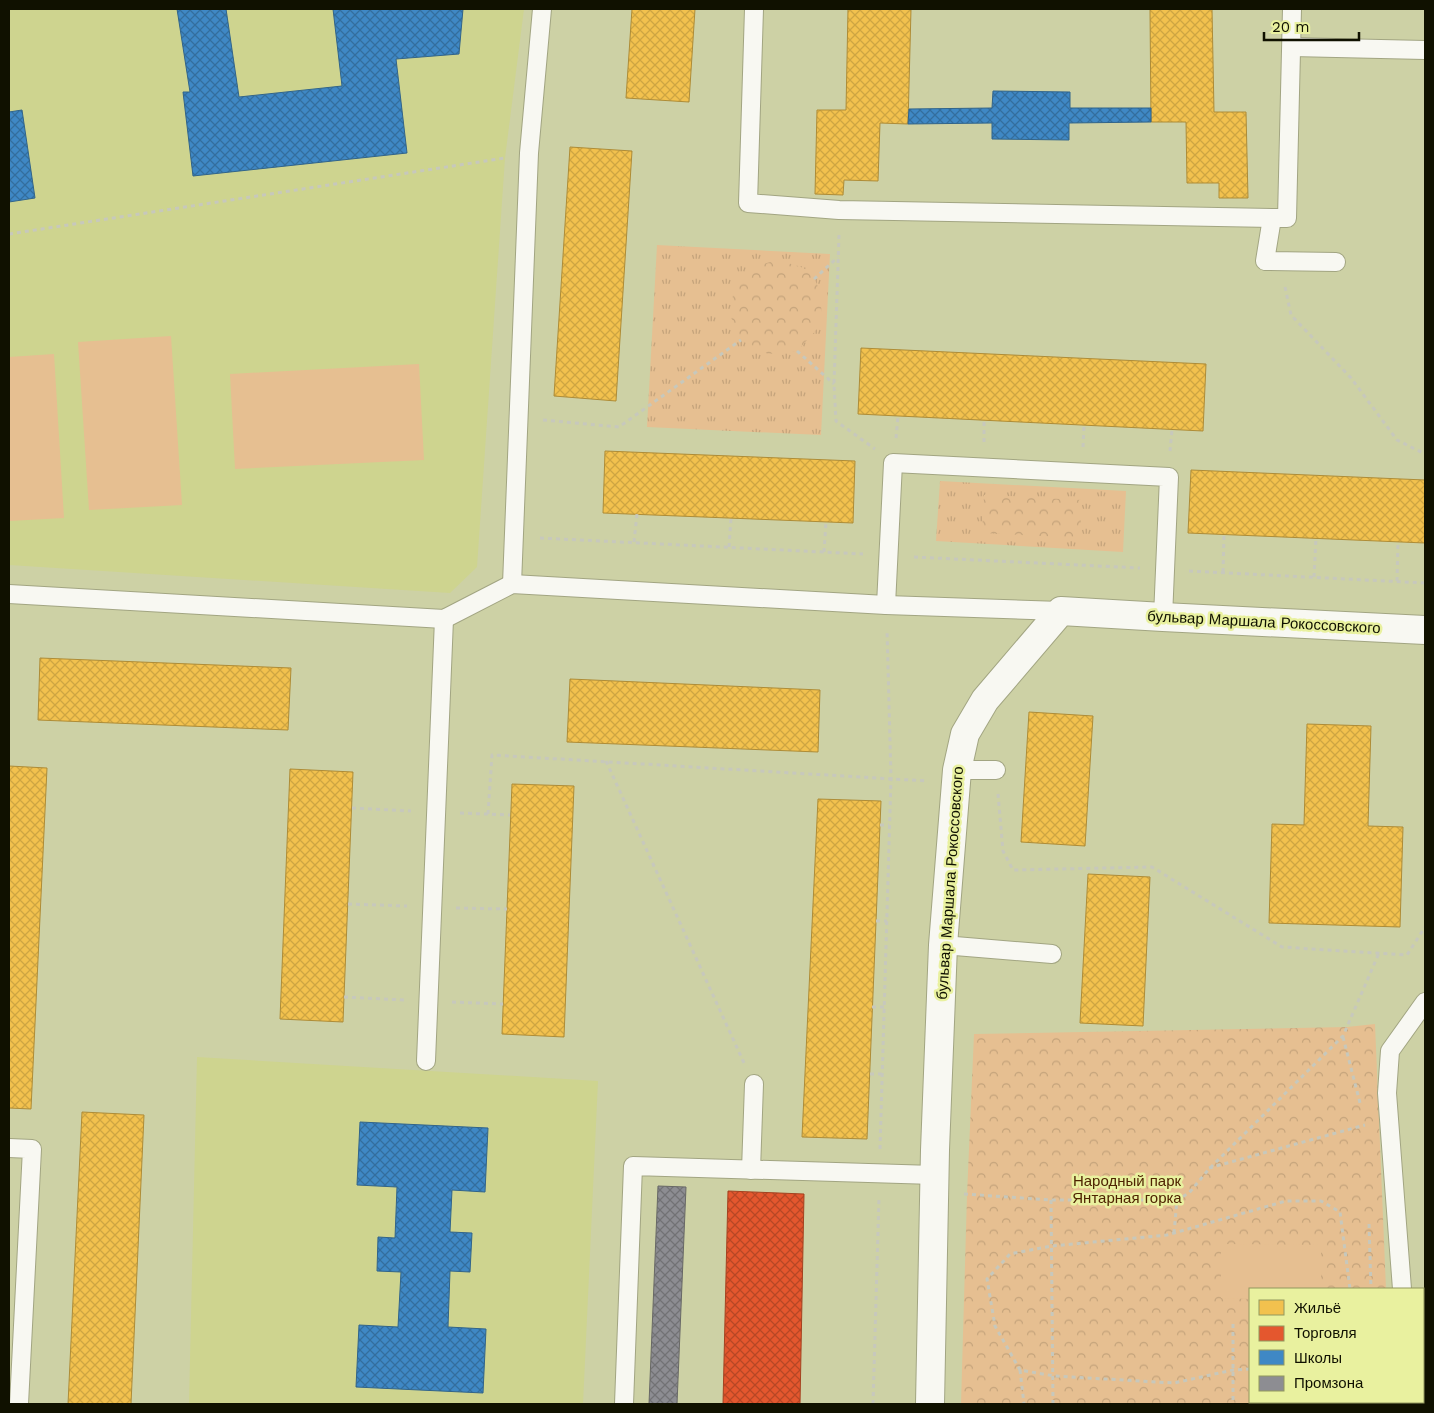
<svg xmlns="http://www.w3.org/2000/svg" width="1434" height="1413" font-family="'Work Sans',sans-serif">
<defs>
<pattern id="grass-tufts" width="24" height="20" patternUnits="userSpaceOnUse" patternTransform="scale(1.25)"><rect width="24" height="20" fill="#e6bf91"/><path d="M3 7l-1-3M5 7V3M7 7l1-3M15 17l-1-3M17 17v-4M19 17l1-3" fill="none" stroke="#c4a37b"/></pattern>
<pattern id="park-crowns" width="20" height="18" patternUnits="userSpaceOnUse" patternTransform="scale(1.25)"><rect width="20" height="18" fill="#e6bf91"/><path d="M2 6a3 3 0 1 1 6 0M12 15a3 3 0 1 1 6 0" fill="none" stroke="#c4a37b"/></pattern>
<pattern id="homes-cross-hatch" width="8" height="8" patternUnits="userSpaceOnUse" patternTransform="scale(1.25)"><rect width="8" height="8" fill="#f2c14e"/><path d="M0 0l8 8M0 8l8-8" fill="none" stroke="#cea542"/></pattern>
<pattern id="shops-cross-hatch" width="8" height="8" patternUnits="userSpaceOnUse" patternTransform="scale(1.25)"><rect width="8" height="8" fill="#e4572e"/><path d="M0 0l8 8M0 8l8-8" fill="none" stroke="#b74725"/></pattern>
<pattern id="schools-cross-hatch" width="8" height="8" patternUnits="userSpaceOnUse" patternTransform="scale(1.25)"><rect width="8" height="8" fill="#3f88c5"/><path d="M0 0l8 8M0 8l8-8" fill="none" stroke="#336e9e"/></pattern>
<pattern id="industry-cross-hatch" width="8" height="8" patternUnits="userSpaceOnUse" patternTransform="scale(1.25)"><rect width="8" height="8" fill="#8d8d92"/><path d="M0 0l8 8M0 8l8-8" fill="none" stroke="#727275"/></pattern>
</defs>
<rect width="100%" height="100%" fill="#cdd1a5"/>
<g fill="#ced48f">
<polygon points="9,9 524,9 505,158 477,567 450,593 9,565"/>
<polygon points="197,1057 598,1081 583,1404 189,1404"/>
</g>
<g fill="url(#grass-tufts)">
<polygon points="657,245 830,254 821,435 647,427"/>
<polygon points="940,481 1126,491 1123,552 936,541"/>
</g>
<g fill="url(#park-crowns)">
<path d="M 778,260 C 786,263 798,265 805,269 C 823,282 822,307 821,325 L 797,351 L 768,354 L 741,340 L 730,315 L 734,288 L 751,267 Z"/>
<polygon points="984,495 1082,500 1080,538 982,533"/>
<polygon points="1375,1024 1386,1289 1250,1289 1250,1402 1392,1402 1392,1404 961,1404 967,1195 974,1034 1347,1027"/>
</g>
<g fill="#e6bf91">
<polygon points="171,336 182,505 89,510 78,342"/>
<polygon points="54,354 64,518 9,521 9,357"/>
<polygon points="419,364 424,460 235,469 230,374"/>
<polygon points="1221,1244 1321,1245 1321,1289 1250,1289 1250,1299 1221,1298"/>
</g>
<g fill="url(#homes-cross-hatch)" stroke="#ae8c37">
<polygon points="632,9 695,9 689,102 626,98"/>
<polygon points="848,9 911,9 908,124 880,123 878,181 844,180 843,195 815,194 817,110 846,110"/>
<polygon points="1150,9 1212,9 1214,112 1246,112 1248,198 1219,198 1219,183 1187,183 1186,122 1151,122"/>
<polygon points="570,147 632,151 616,401 554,396"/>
<polygon points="861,348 1206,364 1203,431 858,414"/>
<polygon points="605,451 855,461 853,523 603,513"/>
<polygon points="1191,470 1425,480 1425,543 1188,533"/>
<polygon points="40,658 291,668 288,730 38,720"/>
<polygon points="570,679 820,690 818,752 567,742"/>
<polygon points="1029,712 1093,716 1085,846 1021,842"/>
<polygon points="1307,724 1371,726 1368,826 1403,827 1400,927 1269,923 1272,824 1304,825"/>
<polygon points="9,766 47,768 31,1109 9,1108"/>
<polygon points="290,769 353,772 343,1022 280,1019"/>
<polygon points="512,784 574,786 564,1037 502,1034"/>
<polygon points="818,799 881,801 867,1139 802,1137"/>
<polygon points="1088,874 1150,877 1143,1026 1080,1023"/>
<polygon points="82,1112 144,1115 131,1404 68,1404"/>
</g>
<polygon fill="url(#shops-cross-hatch)" stroke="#a44220" points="728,1191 804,1194 800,1404 723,1404"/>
<g fill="url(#schools-cross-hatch)" stroke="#31648a">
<polygon points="177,9 226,9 239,97 342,86 333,9 463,9 459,54 396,59 407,153 193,176 183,92 190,92"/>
<polygon points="993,91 1070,92 1070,108 1151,108 1151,122 1069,123 1069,140 992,139 992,123 908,124 909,109 992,108"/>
<polygon points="22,110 35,198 9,202 9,112"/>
<polygon points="360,1122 488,1128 485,1192 452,1190 450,1232 472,1233 470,1272 450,1271 448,1327 486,1329 483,1393 356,1387 359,1325 398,1327 401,1272 377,1271 378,1237 395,1238 397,1187 357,1185"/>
</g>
<polygon fill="url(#industry-cross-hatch)" stroke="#686866" points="658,1186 686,1187 677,1404 649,1404"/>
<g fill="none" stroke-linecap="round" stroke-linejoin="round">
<defs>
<g id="lane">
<polyline points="754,9 748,203 839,210 1272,218 1287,218 1292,9"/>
<polyline points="1292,47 1425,50"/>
<polyline points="1272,218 1265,261 1336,262"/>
<polyline points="512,584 529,153 542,9"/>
<polyline points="9,594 444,619 512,584 886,605 1061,611"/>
<polyline points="886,605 893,463 1169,477 1163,617"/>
<polyline points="957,770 996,770"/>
<polyline points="943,945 1052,954"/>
<polyline points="426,1061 444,619"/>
<polyline points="9,1148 32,1149 19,1404"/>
<polyline points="751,1170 754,1084"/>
<polyline points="1402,1289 1387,1093 1390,1051 1425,1002"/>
<polyline points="1410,1402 1410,1404"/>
<polyline points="624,1404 633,1166 934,1175"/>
</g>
<polyline id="secondary" points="930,1404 935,1150 943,945 957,770 965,734 985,700 1061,611 1163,617 1425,630"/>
</defs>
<use href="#lane" stroke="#a2a582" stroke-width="20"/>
<use href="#secondary" stroke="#a2a582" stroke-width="30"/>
<g stroke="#c7c8bc" stroke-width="3" stroke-dasharray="4 4" stroke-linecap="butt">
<polyline points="9,234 505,158"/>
<polyline points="839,235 834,384 836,421 875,449"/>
<polyline points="814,279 838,257"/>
<polyline points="1285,287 1291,315 1351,378 1397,440 1425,454"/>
<polyline points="797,351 834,384"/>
<polyline points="543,420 619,427 741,340"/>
<polyline points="896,438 898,416"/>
<polyline points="984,442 984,420"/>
<polyline points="1083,447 1084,425"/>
<polyline points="1170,451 1172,430"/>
<polyline points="540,538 863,554"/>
<polyline points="634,542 637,514"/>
<polyline points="729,547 731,518"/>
<polyline points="824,552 826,522"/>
<polyline points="914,557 1140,568"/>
<polyline points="1189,571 1425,583"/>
<polyline points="1223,572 1224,535"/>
<polyline points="1314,577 1316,538"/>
<polyline points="1397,581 1398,541"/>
<polyline points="606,761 744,1063"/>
<polyline points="998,794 1003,851 1013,870 1152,867 1282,947 1407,955 1425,927"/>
<polyline points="352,808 411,811"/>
<polyline points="460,813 510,815"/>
<polyline points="488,814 492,755 927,781"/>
<polyline points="880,825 889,825"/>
<polyline points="348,904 407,906"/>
<polyline points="456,908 507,909"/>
<polyline points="876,921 887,921"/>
<polyline points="344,997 404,1000"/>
<polyline points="452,1002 503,1004"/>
<polyline points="872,1007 884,1007"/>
<polyline points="1343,1037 1360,1103"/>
<polyline points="870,1074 883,1074"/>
<polyline points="880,1149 891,778 887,630"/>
<polyline points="1209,1168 1365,1125"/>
<polyline points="964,1194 1051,1200 1177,1200"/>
<polyline points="1051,1200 1053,1404"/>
<polyline points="1369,1224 1371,1289"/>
<polyline points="1174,1233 1177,1200 1189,1193 1209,1169 1343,1036 1379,953"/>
<polyline points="1233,1324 1233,1404"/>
<polyline points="1250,1369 1233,1370 1174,1383 1054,1376 1020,1370 995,1326 987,1279 1010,1254 1052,1246 1167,1235 1286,1201 1321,1201 1340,1212 1350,1289"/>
<polyline points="1020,1370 1024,1404"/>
<polyline points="1360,1402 1360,1404"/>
<polyline points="1375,1402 1375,1404"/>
<polyline points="873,1404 879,1197"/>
<polyline points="1307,1404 1310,1402"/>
</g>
<use href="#lane" stroke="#f8f8f2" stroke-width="18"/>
<use href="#secondary" stroke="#f8f8f2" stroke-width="28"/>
</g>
<g text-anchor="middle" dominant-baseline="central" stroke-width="5" stroke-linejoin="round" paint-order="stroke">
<g font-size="15" fill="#101100" stroke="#e9f19f">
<text transform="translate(1264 622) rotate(3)">бульвар Маршала Рокоссовского</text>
<text transform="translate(950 883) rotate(-86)">бульвар Маршала Рокоссовского</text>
</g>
<g font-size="15" fill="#4f2402" stroke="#e9f19f">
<text x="1127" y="1181">Народный парк<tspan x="1127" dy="17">Янтарная горка</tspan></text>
</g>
</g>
<rect width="1434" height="1413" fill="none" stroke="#101100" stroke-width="20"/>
<rect x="1249" y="1288" width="175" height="115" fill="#e9f19f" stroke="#92975f"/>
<rect x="1259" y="1300" width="25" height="15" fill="#f2c14e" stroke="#92975f"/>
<text x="1294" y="1313" font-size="15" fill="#101100">Жильё</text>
<rect x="1259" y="1326" width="25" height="15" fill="#e4572e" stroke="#92975f"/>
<text x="1294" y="1338" font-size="15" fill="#101100">Торговля</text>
<rect x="1259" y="1350" width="25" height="15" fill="#3f88c5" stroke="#92975f"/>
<text x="1294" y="1363" font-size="15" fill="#101100">Школы</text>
<rect x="1259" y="1376" width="25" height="15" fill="#8d8d92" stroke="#92975f"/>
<text x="1294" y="1388" font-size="15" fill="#101100">Промзона</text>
<path d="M1264 32v8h95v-8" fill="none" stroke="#101100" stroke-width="2.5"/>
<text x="1272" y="32" font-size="15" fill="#101100" stroke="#e9f19f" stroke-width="4" paint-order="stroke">20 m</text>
</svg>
